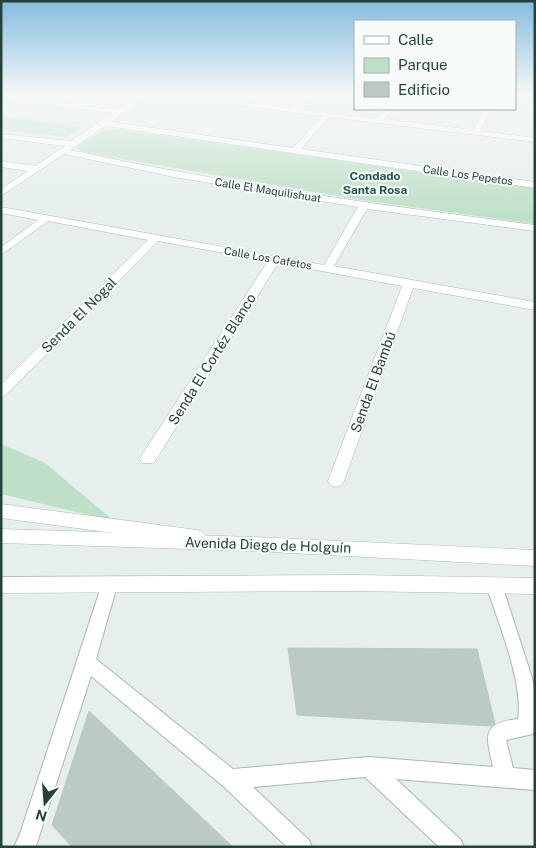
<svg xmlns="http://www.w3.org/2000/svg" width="536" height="848" font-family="'Public Sans',sans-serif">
<rect width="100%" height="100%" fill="#e6efeb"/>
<g fill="#bfe0c8">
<polygon points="1,116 81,127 66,137 1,129"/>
<polygon points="115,129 535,188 535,224 355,199 82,152 77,148 78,145 105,130"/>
<polygon points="1,444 45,463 114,521 1,494"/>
</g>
<g fill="#bbcac4" stroke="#b8c9c2">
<polygon points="288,648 477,649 495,724 491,726 297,715"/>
<polygon points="89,711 233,847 72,847 52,825"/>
</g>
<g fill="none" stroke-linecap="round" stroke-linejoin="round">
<defs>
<path id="lane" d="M 494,578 L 500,580 L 502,585 L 532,678 L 535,693 L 535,728 L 533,734 L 506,740 L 513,768 L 535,770 L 535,790 L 396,779 L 461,840 L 464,847 L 439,847 L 365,777 L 253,787 L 309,840 L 312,847 L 287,847 L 223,786 L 91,676 L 36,846 L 14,847 L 20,834 L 103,581 L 109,579 L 115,581 L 117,586 L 96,659 L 233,769 L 369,757 L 493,767 C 486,736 481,723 518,719 C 524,684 497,619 486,585 L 488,580 Z"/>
<g id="street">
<path d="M 1,95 L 119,110 L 140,95 L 149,95 L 111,122 L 293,148 L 322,116 L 160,95 L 181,95 L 289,108 L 304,95 L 312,95 L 297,109 L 377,119 L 385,109 L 393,109 L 384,119 L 473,130 L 484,109 L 492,109 L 480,131 L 535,138 L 535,142 L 329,117 L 301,149 L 535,182 L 535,188 L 105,126 L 70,150 C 223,183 379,205 535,225 L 535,231 L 367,209 L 334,266 L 535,302 L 535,310 L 413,288 L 344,481 L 342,485 L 336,487 L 330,485 L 328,481 L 402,286 L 278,263 L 154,463 L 142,463 L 140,459 L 142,455 L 268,261 L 158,241 L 6,395 L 1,397 L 1,384 L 148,240 L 48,221 L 1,255 L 1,247 L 38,220 L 1,213 L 1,207 L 324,265 L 358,207 L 179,178 L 64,154 L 1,196 L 1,189 L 28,171 L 1,167 L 1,161 L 35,166 L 65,146 L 1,138 L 1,134 L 71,141 L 113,113 L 1,99 Z"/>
<polygon points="1,504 197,530 203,532 206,537 203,542 197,544 1,518"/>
</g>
<g id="secondary">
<polygon points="1,529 253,537 535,550 535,566 253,551 1,543"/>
<polygon points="355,575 535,578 535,594 355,591 1,593 1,577"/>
</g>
</defs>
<use href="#lane" stroke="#a8b8b2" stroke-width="2"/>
<use href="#street" stroke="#a8b8b2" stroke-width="1"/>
<use href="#secondary" stroke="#a4bbb3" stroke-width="1"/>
<use href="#lane" fill="#fff" fill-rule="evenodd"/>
<use href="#street" fill="#fff" fill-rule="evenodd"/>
<use href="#secondary" fill="#fff" fill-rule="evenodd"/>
</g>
<linearGradient id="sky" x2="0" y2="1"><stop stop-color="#84bce0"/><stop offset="0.44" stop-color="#f4f8f6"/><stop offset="1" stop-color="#f4f8f6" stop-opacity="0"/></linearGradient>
<rect width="536" height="214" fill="url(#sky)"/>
<g text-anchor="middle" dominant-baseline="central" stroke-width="4" stroke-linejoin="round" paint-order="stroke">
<g font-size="11" fill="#24423a" stroke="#f7fbf9">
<text transform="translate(468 175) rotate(8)">Calle Los Pepetos</text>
<text transform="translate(268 190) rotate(9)">Calle El Maquilishuat</text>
<text transform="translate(268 258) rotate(10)">Calle Los Cafetos</text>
</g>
<g font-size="12" font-weight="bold" fill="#1f5548" stroke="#f7fbf9">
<text x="375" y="176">Condado<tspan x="375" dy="14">Santa Rosa</tspan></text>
</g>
<g font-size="14" fill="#24423a" stroke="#f7fbf9">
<text transform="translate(79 315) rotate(-45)">Senda El Nogal</text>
<text transform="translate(212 359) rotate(-58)">Senda El Cortéz Blanco</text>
<text transform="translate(373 382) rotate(-70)">Senda El Bambú</text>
<text transform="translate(268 545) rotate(2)">Avenida Diego de Holguín</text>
</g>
</g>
<rect width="536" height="848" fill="none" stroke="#24423a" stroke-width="5"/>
<rect x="354" y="20" width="162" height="90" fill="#f7fbf9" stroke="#a3b1ad"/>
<rect x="364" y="36" width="25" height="8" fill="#ffffff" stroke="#a3b1ad"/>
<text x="398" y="45" font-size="15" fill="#24423a">Calle</text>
<rect x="364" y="58" width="25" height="15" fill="#bfe0c8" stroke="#a3b1ad"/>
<text x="398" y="70" font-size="15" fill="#24423a">Parque</text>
<rect x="364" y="82" width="25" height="15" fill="#bbcac4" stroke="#a3b1ad"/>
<text x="398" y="95" font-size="15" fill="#24423a">Edificio</text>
<g transform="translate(45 803) rotate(197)" stroke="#f7fbf9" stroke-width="4" paint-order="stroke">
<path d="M0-4L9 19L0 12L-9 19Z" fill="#24423a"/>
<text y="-8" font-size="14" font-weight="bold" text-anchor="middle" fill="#24423a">N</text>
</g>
</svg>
